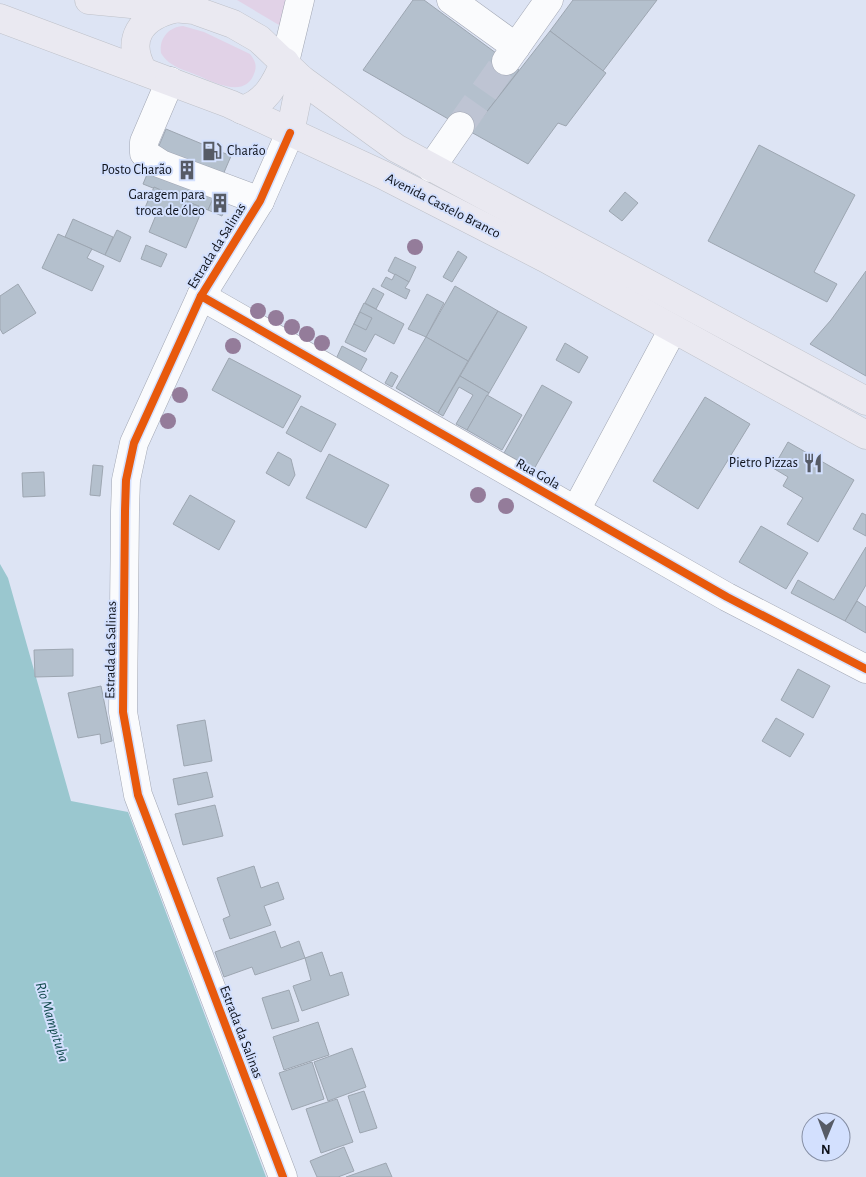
<svg xmlns="http://www.w3.org/2000/svg" width="866" height="1177" font-family="'Alegreya Sans',sans-serif">
<rect width="100%" height="100%" fill="#dde4f4"/>
<g fill="#e1d2e7">
<polygon points="237,0 290,0 284,28"/>
<path d="M 183,26 L 204,32 L 250,54 C 254,59 257,64 255,71 C 247,99 217,84 199,76 C 185,70 169,67 161,53 C 159,38 169,27 183,26 Z"/>
</g>
<polygon fill="#9ac7cf" points="0,564 8,578 71,801 128,812 266,1177 0,1177"/>
<g fill="#b4c0cd" stroke="#9da6b1">
<polygon points="413,0 424,0 519,70 471,132 363,70"/>
<polygon points="573,0 657,0 603,71 550,31"/>
<polygon points="550,31 606,73 566,126 558,123 528,164 471,132"/>
<polygon points="166,129 231,156 208,210 143,184"/>
<polygon points="759,145 855,195 814,272 837,284 827,302 708,241"/>
<polygon points="154,187 203,208 186,248 149,232 156,215 144,210"/>
<polygon points="217,190 231,196 222,216 208,210"/>
<polygon points="625,192 638,203 622,221 609,211"/>
<polygon points="73,219 113,237 105,255 65,237"/>
<polygon points="117,230 131,237 120,262 105,255"/>
<polygon points="58,234 92,249 87,258 104,266 92,291 42,268"/>
<polygon points="146,245 167,254 161,267 141,259"/>
<polygon points="458,251 467,257 452,282 443,277"/>
<polygon points="395,257 416,267 409,282 388,271"/>
<polygon points="866,271 866,376 810,344 831,320"/>
<polygon points="395,274 409,282 405,288 410,290 406,299 381,286 386,277 392,280"/>
<polygon points="18,284 36,313 3,334 0,329 0,296"/>
<polygon points="455,286 498,311 468,361 426,337"/>
<polygon points="373,288 384,294 376,309 365,303"/>
<polygon points="427,294 444,303 426,337 408,329"/>
<polygon points="364,303 404,324 394,344 375,334 365,352 345,342"/>
<polygon points="498,311 527,327 489,393 460,376"/>
<polygon points="360,312 372,318 366,330 354,324"/>
<polygon points="426,337 468,361 438,413 396,388"/>
<polygon points="565,343 588,357 579,373 556,360"/>
<polygon points="342,346 367,359 360,372 336,359"/>
<polygon points="229,358 301,396 283,428 212,390"/>
<polygon points="391,372 398,376 392,387 385,383"/>
<polygon points="460,376 489,393 467,430 456,424 473,395 459,387 443,416 438,413"/>
<polygon points="542,385 572,402 534,469 504,453"/>
<polygon points="487,395 522,415 502,450 467,430"/>
<polygon points="705,397 750,424 698,509 653,481"/>
<polygon points="301,406 336,424 321,452 286,433"/>
<polygon points="788,442 854,480 818,542 787,524 803,498 783,486 788,477 773,468"/>
<polygon points="278,452 291,459 295,475 289,486 266,473"/>
<polygon points="329,454 389,485 366,528 306,498"/>
<polygon points="93,465 103,466 100,496 90,495"/>
<polygon points="44,472 45,496 23,497 22,473"/>
<polygon points="190,495 235,521 219,550 173,524"/>
<polygon points="862,513 866,515 866,536 853,529"/>
<polygon points="761,526 808,553 786,589 739,562"/>
<polygon points="866,547 866,585 845,621 791,593 798,580 834,600"/>
<polygon points="857,601 866,607 866,633 845,621"/>
<polygon points="73,649 73,676 35,677 34,650"/>
<polygon points="798,669 830,686 813,718 781,700"/>
<polygon points="101,686 112,741 101,744 100,734 78,738 68,693"/>
<polygon points="776,718 804,734 790,757 762,741"/>
<polygon points="205,720 212,761 184,766 177,725"/>
<polygon points="207,772 213,797 178,805 173,779"/>
<polygon points="215,805 223,836 183,845 175,814"/>
<polygon points="254,866 261,888 278,882 284,899 264,906 271,925 230,939 223,919 230,916 217,878"/>
<polygon points="275,931 281,948 299,941 305,958 255,975 252,967 224,977 215,952"/>
<polygon points="322,952 330,976 342,972 349,995 302,1011 293,986 311,980 305,958"/>
<polygon points="289,990 299,1021 272,1029 262,998"/>
<polygon points="318,1022 329,1055 284,1070 273,1037"/>
<polygon points="352,1048 366,1087 328,1101 314,1062"/>
<polygon points="312,1062 324,1099 292,1110 279,1073"/>
<polygon points="364,1091 377,1128 360,1133 348,1096"/>
<polygon points="337,1099 353,1142 321,1153 306,1109"/>
<polygon points="344,1147 354,1171 338,1177 317,1177 310,1161"/>
<polygon points="386,1163 392,1177 346,1177"/>
</g>
<g fill="none" stroke-linecap="round" stroke-linejoin="round">
<polyline stroke="#bec4d3" stroke-width="28" stroke-dasharray="28 14" stroke-linecap="butt" points="460,126 506,61"/>
<defs>
<g id="minor">
<polyline points="451,0 516,47"/>
<polyline points="506,61 549,0"/>
<polyline points="285,62 300,0"/>
<polyline points="170,81 144,142 144,153 161,164 260,201"/>
<polyline points="431,168 460,126"/>
<polyline points="201,296 727,597 866,669"/>
<polyline points="576,510 673,329"/>
<polyline points="283,1177 138,795 123,712 125,511 126,480 134,443 201,296 260,201 290,133"/>
</g>
<g id="major">
<polyline points="89,0 194,10 233,24 259,39 301,79 396,148 866,401"/>
<polyline points="0,18 230,104 383,175 545,258 866,435"/>
<path d="M 143,71 C 125,39 141,17 174,9"/>
<path d="M 242,110 C 266,103 275,84 285,62"/>
<polyline points="290,133 301,79"/>
</g>
</defs>
<use href="#minor" stroke="#a1a6b3" stroke-width="29"/>
<use href="#major" stroke="#bec1c9" stroke-width="29"/>
<use href="#minor" stroke="#fafbfd" stroke-width="28"/>
<use href="#major" stroke="#eae9f1" stroke-width="28"/>
<defs>
<g id="cycleway">
<polyline points="201,296 727,597 866,669"/>
<polyline points="283,1177 138,795 123,712 125,511 126,480 134,443 201,296 260,201 290,133"/>
</g>
</defs>
<use href="#cycleway" stroke="#d3e0fe" stroke-width="11"/>
<use href="#cycleway" stroke="#e8590c" stroke-width="8"/>
</g>
<g fill="#947c9a">
<circle cx="415" cy="247" r="8"/>
<circle cx="258" cy="311" r="8"/>
<circle cx="276" cy="318" r="8"/>
<circle cx="292" cy="327" r="8"/>
<circle cx="307" cy="334" r="8"/>
<circle cx="322" cy="343" r="8"/>
<circle cx="233" cy="346" r="8"/>
<circle cx="180" cy="395" r="8"/>
<circle cx="168" cy="421" r="8"/>
<circle cx="478" cy="495" r="8"/>
<circle cx="506" cy="506" r="8"/>
</g>
<defs>
<symbol id="fuel-bare" viewBox="-9 -9 18 18"><path d="M-5.5-6h7V0h2V4h1.3V-2.5L3-4.5l.8-.8L6-3V5H2.5V1h-1V6h-7ZM-4.2-4.7v3.2H.2V-4.7Z" fill="#565b66" stroke="#d3e0fe" stroke-width="2.5" paint-order="stroke"/></symbol>
<symbol id="building-bare" viewBox="-9 -9 18 18"><path d="M-4-6H4V6H1V3H-1V6H-4ZM-2.5-4.3h1.7v1.8h-1.7ZM.8-4.3h1.7v1.8H.8ZM-2.5-1h1.7V.8h-1.7ZM.8-1h1.7V.8H.8Z" fill="#565b66" stroke="#d3e0fe" stroke-width="2.5" paint-order="stroke"/></symbol>
<symbol id="restaurant-bare" viewBox="-9 -9 18 18"><path d="M-5-6h1v4h1v-4h1v4h1v-4h1v5L-1.5 .5V6h-2V.5L-5-1ZM5-6V6H3V1.5H1.5Q1.5-4 5-6Z" fill="#565b66" stroke="#d3e0fe" stroke-width="2.5" paint-order="stroke"/></symbol>
</defs>
<g fill-rule="evenodd">
<use href="#fuel-bare" x="198" y="137" width="28" height="28"/>
<use href="#building-bare" x="173" y="156" width="28" height="28"/>
<use href="#building-bare" x="206" y="189" width="28" height="28"/>
<use href="#restaurant-bare" x="799" y="449" width="28" height="28"/>
</g>
<g text-anchor="middle" dominant-baseline="central" stroke-width="4" stroke-linejoin="round" paint-order="stroke">
<g font-size="14" fill="#0d111a" stroke="#d3e0fe" text-anchor="end">
<text x="227" y="151" text-anchor="start">Charão</text>
<text x="172" y="170">Posto Charão</text>
<text x="205" y="195">Garagem para<tspan x="205" dy="16">troca de óleo</tspan></text>
<text x="798" y="463">Pietro Pizzas</text>
</g>
<g font-size="14" fill="#0d111a" stroke="#d3e0fe">
<text transform="translate(443 206) rotate(27)">Avenida Castelo Branco</text>
<text transform="translate(217 246) rotate(-58)">Estrada da Salinas</text>
<text transform="translate(538 474) rotate(30)">Rua Gola</text>
<text transform="translate(111 650) rotate(-89)">Estrada da Salinas</text>
<text transform="translate(241 1032) rotate(69)">Estrada da Salinas</text>
</g>
<g font-size="15" font-style="italic" fill="#0f484b" stroke="#d3e0fe">
<text transform="translate(52 1022) rotate(73)">Rio Mampituba</text>
</g>
</g>
<g transform="translate(826 1137) rotate(181)"><circle r="24" fill="#d3e0fe" stroke="#848da3"/>
<path d="M0-4L9 19L0 12L-9 19Z" fill="#565b66"/>
<text y="-8" font-size="14" font-weight="bold" text-anchor="middle" fill="#0d111a">N</text>
</g>
</svg>
